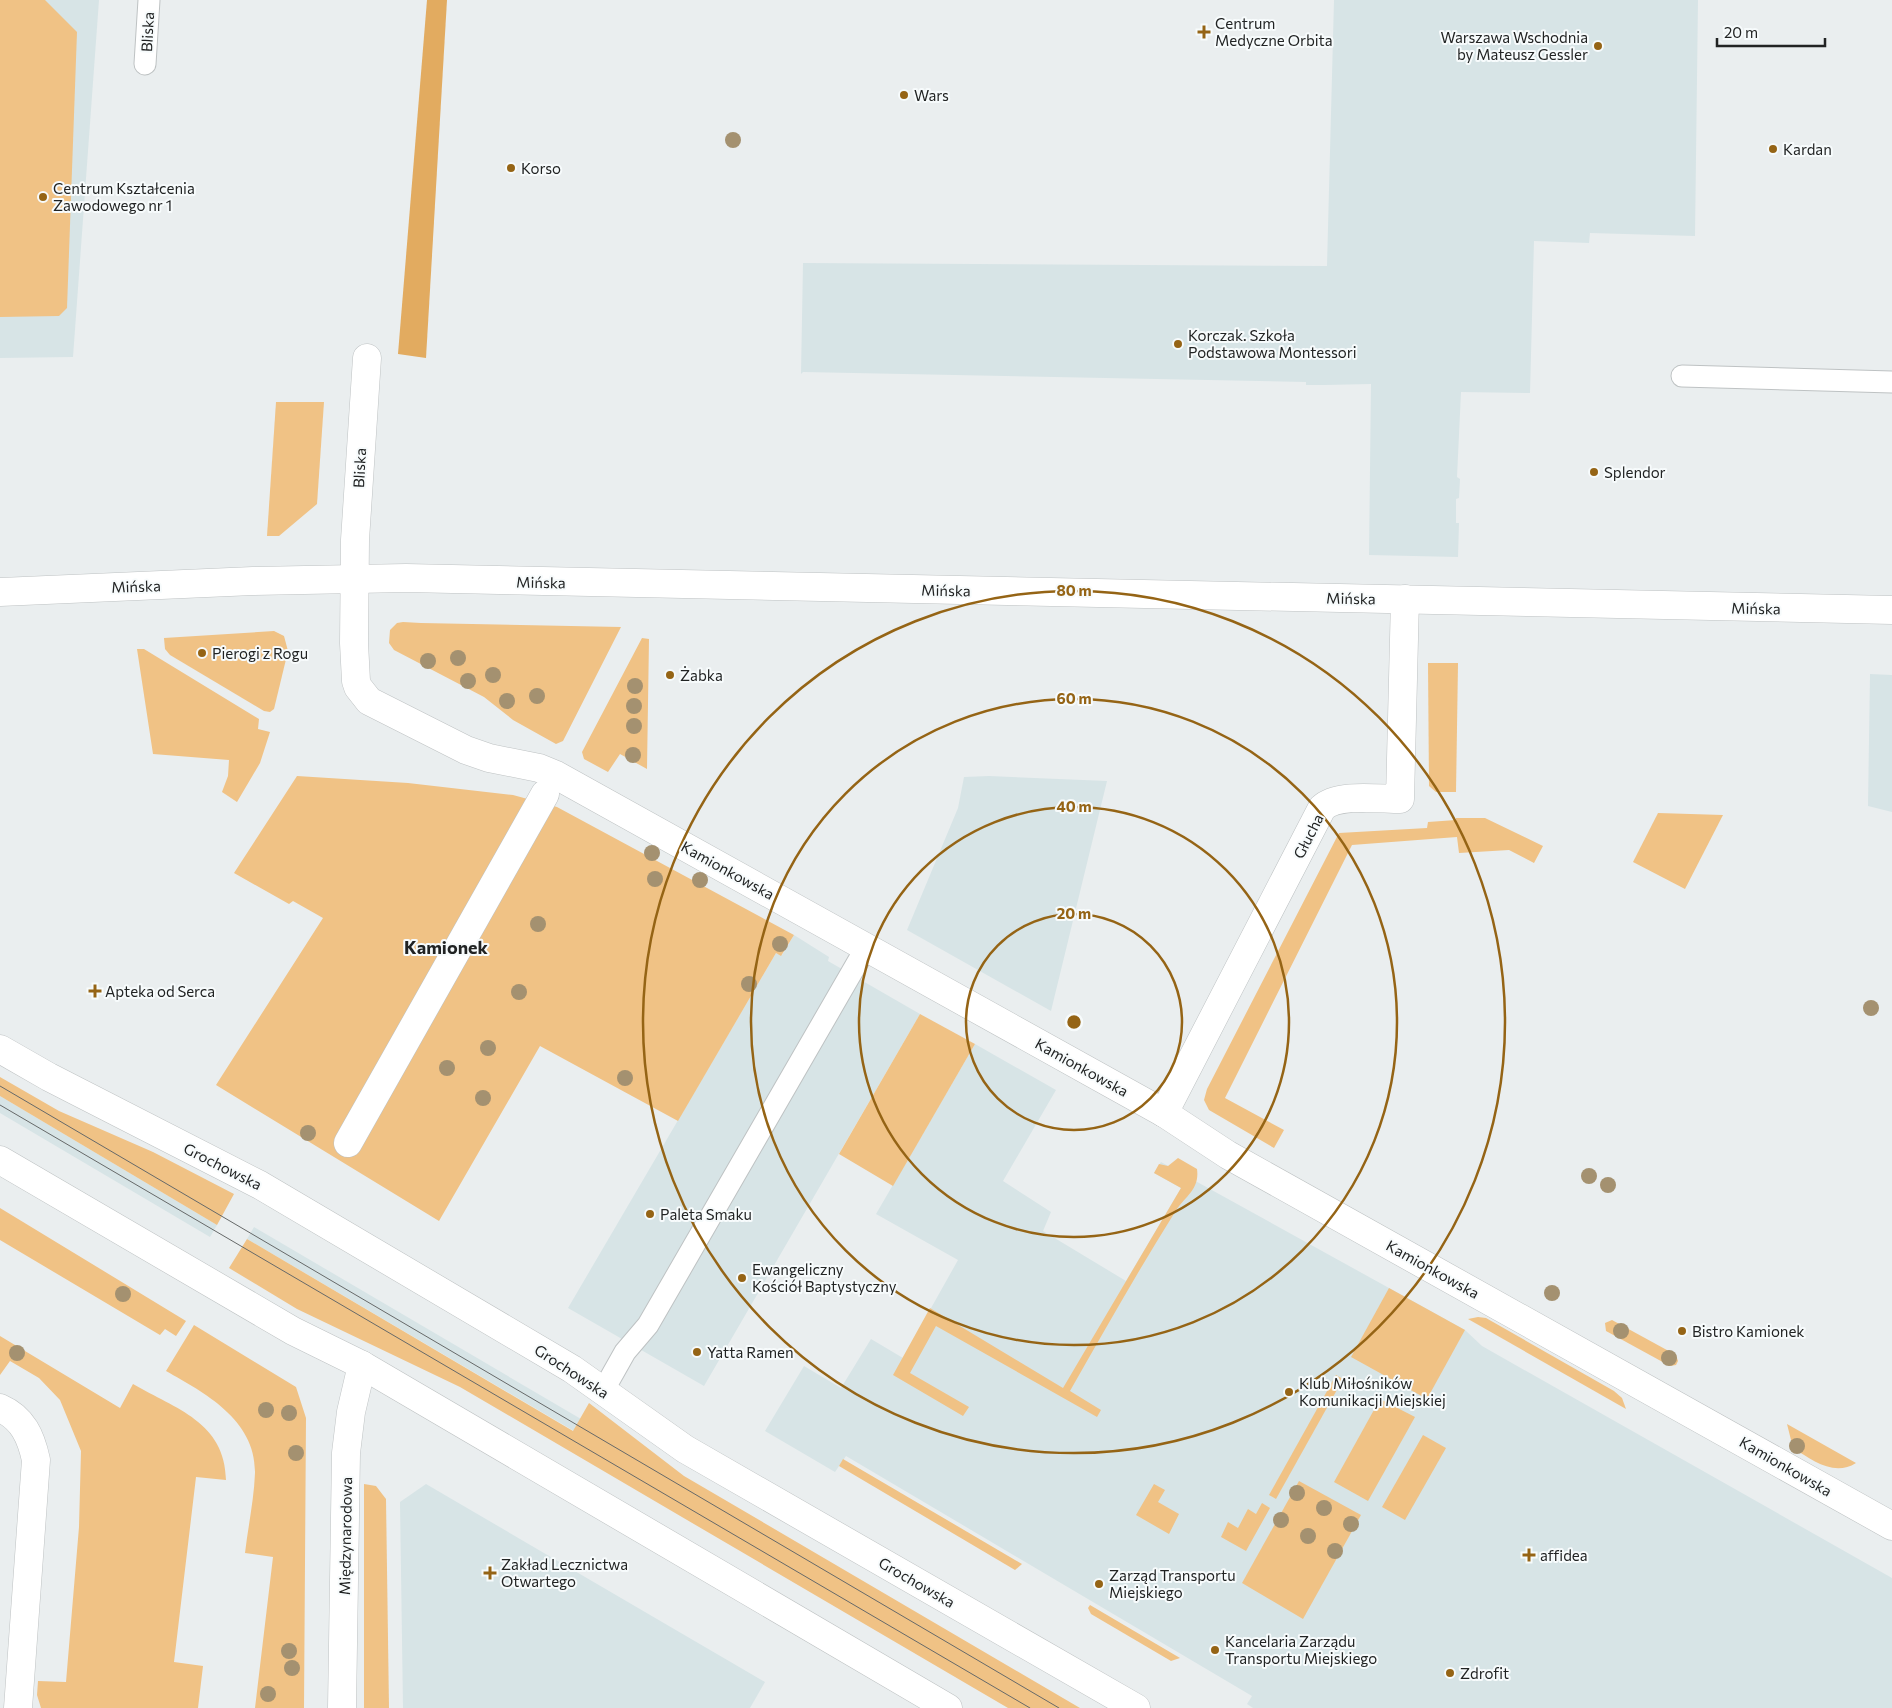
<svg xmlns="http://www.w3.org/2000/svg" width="1892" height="1708" font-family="Commissioner,sans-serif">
<rect width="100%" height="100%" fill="#eaeeef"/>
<g fill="#d7e4e6">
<polygon points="0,0 99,0 73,357 0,358"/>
<polygon points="1334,0 1698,0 1695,236 1590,233 1589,243 1534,241 1530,393 1461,392 1457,477 1460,479 1459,498 1456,499 1456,523 1459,523 1458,557 1369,555 1371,384 1325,385 1306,385 1306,382 803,372 801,374 803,263 1327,266"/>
<polygon points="1870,674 1892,675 1892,812 1868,806"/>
<polygon points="989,776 1107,781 1051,1011 907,930 958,808 964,777"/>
<polygon points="794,935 829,957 828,961 920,1014 704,1386 568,1308 776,953 782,955"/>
<polygon points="975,1044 1056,1090 1003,1181 1051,1212 1043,1231 1126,1281 1181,1188 1154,1173 1161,1162 1465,1330 1482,1346 1892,1578 1892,1708 1253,1708 1247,1704 1252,1696 846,1456 835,1472 765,1431 804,1366 841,1388 871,1339 903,1358 958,1260 876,1214"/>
<polygon points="0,1096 217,1225 210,1237 0,1113"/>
<polygon points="254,1227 581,1419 574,1431 247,1239"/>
<polygon points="426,1484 765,1682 750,1708 403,1708 400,1502"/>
</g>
<g fill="#f0c285">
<polygon points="0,0 45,0 77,32 67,308 59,316 0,317"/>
<polygon points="276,402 324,402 317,504 279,536 267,536"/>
<polygon points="403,622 421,623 621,627 563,741 556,744 513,720 484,697 394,650 389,643 390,630 397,623"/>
<polygon points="274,631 284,636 288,651 274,709 270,712 264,711 170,655 165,649 164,638"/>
<polygon points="642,638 649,639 647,769 620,754 608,772 584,759 582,752"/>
<polygon points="137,649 144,649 259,719 258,729 270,732 260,763 237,802 222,792 228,776 229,760 153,754"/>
<polygon points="1428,663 1458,663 1456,792 1436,792 1429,786"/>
<polygon points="297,776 408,783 513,795 557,807 794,935 781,956 776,953 678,1121 540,1046 439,1221 216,1085 323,918 293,901 289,904 234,873"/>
<polygon points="1658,813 1723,815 1685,889 1633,862"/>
<polygon points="1456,818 1485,818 1543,846 1534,863 1509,850 1459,853 1457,837 1352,845 1225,1098 1284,1130 1274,1148 1209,1110 1204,1100 1207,1089 1339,833 1427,828 1428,822 1456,820"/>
<polygon points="920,1014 975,1044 893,1186 839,1154"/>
<polygon points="0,1077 59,1111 153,1152 234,1194 217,1225 0,1096"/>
<path d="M 1178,1158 L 1197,1169 C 1200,1190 1184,1197 1175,1212 C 1138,1271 1104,1331 1070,1391 L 1101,1410 L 1097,1417 L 936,1326 L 910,1373 L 969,1407 L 963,1416 L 893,1375 L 930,1308 L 1063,1388 L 1181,1188 L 1154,1173 L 1159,1164 L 1168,1166 Z"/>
<polygon points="0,1208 186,1321 176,1336 165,1329 160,1335 0,1240"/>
<polygon points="247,1239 573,1431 589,1403 684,1476 1080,1708 1008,1708 460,1387 297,1309 229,1268"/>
<polygon points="1389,1288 1465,1330 1427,1399 1351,1357"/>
<polygon points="1478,1317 1486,1318 1614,1391 1622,1398 1626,1409 1468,1319"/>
<polygon points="1612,1320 1676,1355 1678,1361 1676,1365 1670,1366 1606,1331 1605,1323"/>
<path d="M 194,1325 L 296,1387 L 306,1418 L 304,1708 L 255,1708 L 273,1557 L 245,1553 C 248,1527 254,1500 255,1473 C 256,1420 205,1393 166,1371 Z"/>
<path d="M 0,1336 L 120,1408 L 133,1384 C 176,1409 225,1422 226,1480 L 196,1477 L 174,1662 L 203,1666 L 198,1708 L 41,1708 L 37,1695 L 38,1681 L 66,1682 L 79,1527 L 81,1451 L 60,1400 L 39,1378 L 10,1361 L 0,1375 Z"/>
<polygon points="1336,1375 1343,1379 1276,1499 1269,1495"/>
<polygon points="1380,1399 1415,1417 1368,1501 1334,1482"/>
<path d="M 1787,1424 L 1856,1463 C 1834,1477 1812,1460 1793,1448 Z"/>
<polygon points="1423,1435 1446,1448 1405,1520 1382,1507"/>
<polygon points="843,1459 1022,1564 1015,1570 839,1466"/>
<polygon points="1299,1481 1361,1515 1303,1619 1242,1583"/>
<polygon points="364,1484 376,1486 386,1499 389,1708 364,1708"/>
<polygon points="1154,1484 1165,1490 1158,1502 1179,1514 1169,1534 1136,1515"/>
<polygon points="1262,1503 1270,1508 1246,1551 1221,1537 1228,1522 1238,1528 1248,1509 1256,1514"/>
<polygon points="1090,1605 1180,1658 1171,1661 1091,1614 1088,1608"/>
</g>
<polygon fill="#e2ab60" points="427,0 447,0 426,358 398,354"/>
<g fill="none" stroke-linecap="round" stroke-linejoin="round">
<defs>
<g id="service">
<polyline points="145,64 149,0"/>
<polyline points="1682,376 1892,382"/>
<polyline points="603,1391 625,1352 648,1325 867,946"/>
</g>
<polyline id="pedestrian" points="348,1143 545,794"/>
<g id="minor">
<polyline points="367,358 355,540 354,643 356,681 358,687 369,701 466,750 489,758 539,768 556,775 1110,1083 1164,1113 1228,1155 1892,1526"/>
<polyline points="0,592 253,581 406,578 1892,610"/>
<path d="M 1164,1113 L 1322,808 C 1337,793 1379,799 1400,799 L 1405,599"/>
<path d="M 0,1408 C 23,1418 31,1437 36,1460 L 18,1708"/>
<polyline points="342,1708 346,1453 351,1412 362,1365"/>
</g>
<g id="secondary">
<polyline points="0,1049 49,1077 260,1185 572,1369 685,1449 1136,1708"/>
<polyline points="0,1160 293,1331 362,1365 948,1708"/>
</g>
</defs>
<use href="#service" stroke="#bec2c3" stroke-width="23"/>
<use href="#pedestrian" stroke="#bec2c3" stroke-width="29"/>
<use href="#minor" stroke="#bec2c3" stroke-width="29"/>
<use href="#secondary" stroke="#bec2c3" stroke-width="29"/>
<use href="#service" stroke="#fff" stroke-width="21"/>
<use href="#pedestrian" stroke="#fff" stroke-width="28"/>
<use href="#minor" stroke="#fff" stroke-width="28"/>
<use href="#secondary" stroke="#fff" stroke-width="28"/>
<g stroke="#666969" stroke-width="1">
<polyline points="0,1086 1059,1708"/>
<polyline points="0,1105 1030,1708"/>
</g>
</g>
<g fill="#a49170">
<circle cx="733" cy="140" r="8"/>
<circle cx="458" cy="658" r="8"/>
<circle cx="428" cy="661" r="8"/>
<circle cx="493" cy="675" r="8"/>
<circle cx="468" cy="681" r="8"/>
<circle cx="635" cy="686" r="8"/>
<circle cx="537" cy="696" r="8"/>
<circle cx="507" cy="701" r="8"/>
<circle cx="634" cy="706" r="8"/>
<circle cx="634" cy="726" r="8"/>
<circle cx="633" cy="755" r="8"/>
<circle cx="652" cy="853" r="8"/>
<circle cx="655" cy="879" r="8"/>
<circle cx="700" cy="880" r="8"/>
<circle cx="538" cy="924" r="8"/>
<circle cx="780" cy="944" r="8"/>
<circle cx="749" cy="984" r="8"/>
<circle cx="519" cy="992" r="8"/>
<circle cx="1871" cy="1008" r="8"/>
<circle cx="488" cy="1048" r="8"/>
<circle cx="447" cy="1068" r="8"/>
<circle cx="625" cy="1078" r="8"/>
<circle cx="483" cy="1098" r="8"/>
<circle cx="308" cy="1133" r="8"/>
<circle cx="1589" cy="1176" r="8"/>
<circle cx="1608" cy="1185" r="8"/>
<circle cx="1552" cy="1293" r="8"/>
<circle cx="123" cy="1294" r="8"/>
<circle cx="1621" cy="1331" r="8"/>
<circle cx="17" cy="1353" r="8"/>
<circle cx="1669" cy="1358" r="8"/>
<circle cx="266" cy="1410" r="8"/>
<circle cx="289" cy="1413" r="8"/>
<circle cx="1797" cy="1446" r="8"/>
<circle cx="296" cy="1453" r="8"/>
<circle cx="1297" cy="1493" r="8"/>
<circle cx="1324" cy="1508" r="8"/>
<circle cx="1281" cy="1520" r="8"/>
<circle cx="1351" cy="1524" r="8"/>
<circle cx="1308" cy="1536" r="8"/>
<circle cx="1335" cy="1551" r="8"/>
<circle cx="289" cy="1651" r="8"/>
<circle cx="292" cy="1668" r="8"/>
<circle cx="268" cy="1694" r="8"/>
</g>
<g fill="none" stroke="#956415" stroke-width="2.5">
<circle cx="1074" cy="1022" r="108"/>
<circle cx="1074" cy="1022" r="215"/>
<circle cx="1074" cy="1022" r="323"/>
<circle cx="1074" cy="1022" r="431"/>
</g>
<g fill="#956415" stroke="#f7fbfc" stroke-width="2">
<path d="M1201.5 24.5h5v5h5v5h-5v5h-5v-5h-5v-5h5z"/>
<circle cx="1598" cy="46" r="5"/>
<circle cx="904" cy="95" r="5"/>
<circle cx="1773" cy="149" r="5"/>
<circle cx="511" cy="168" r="5"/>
<circle cx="43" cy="197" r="5"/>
<circle cx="1178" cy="344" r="5"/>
<circle cx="1594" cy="472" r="5"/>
<circle cx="202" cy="653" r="5"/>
<circle cx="670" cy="675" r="5"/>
<path d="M92.5 983.5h5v5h5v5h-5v5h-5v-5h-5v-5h5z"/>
<circle cx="650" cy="1214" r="5"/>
<circle cx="742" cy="1278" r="5"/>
<circle cx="1682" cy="1331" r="5"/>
<circle cx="697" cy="1352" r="5"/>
<circle cx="1289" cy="1392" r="5"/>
<path d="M1526.5 1547.5h5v5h5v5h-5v5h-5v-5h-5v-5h5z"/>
<path d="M487.5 1565.5h5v5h5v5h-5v5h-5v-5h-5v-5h5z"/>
<circle cx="1099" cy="1584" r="5"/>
<circle cx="1215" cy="1650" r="5"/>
<circle cx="1450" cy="1673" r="5"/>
</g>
<g text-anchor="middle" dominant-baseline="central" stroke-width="4" stroke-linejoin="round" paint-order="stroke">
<g font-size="15" fill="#212323" stroke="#f7fbfc" text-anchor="start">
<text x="1215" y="23">Centrum<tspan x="1215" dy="17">Medyczne Orbita</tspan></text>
<text x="1588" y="37" text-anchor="end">Warszawa Wschodnia<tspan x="1588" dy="17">by Mateusz Gessler</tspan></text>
<text x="914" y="95">Wars</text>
<text x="1783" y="149">Kardan</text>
<text x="521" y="168">Korso</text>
<text x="53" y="188">Centrum Kształcenia<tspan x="53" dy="17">Zawodowego nr 1</tspan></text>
<text x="1188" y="335">Korczak. Szkoła<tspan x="1188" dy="17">Podstawowa Montessori</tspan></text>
<text x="1604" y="472">Splendor</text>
<text x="212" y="653">Pierogi z Rogu</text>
<text x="680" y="675">Żabka</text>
<text x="105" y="991">Apteka od Serca</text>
<text x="660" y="1214">Paleta Smaku</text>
<text x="752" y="1269">Ewangeliczny<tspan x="752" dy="17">Kościół Baptystyczny</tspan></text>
<text x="1692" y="1331">Bistro Kamionek</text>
<text x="707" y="1352">Yatta Ramen</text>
<text x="1299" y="1383">Klub Miłośników<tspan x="1299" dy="17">Komunikacji Miejskiej</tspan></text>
<text x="1540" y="1555">affidea</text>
<text x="501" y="1564">Zakład Lecznictwa<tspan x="501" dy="17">Otwartego</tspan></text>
<text x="1109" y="1575">Zarząd Transportu<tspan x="1109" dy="17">Miejskiego</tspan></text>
<text x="1225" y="1641">Kancelaria Zarządu<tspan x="1225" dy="17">Transportu Miejskiego</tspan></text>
<text x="1460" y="1673">Zdrofit</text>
</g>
<g font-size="15" fill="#212323" stroke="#f7fbfc">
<text transform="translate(147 32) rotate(-87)">Bliska</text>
<text transform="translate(359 468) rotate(-87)">Bliska</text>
<text transform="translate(541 582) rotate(1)">Mińska</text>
<text transform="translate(136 586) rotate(-2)">Mińska</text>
<text transform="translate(946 590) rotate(1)">Mińska</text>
<text transform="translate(1351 598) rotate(1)">Mińska</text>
<text transform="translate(1756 608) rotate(1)">Mińska</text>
<text transform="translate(1308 836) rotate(-63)">Głucha</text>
<text transform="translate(728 870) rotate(29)">Kamionkowska</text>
<text transform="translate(1082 1067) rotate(29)">Kamionkowska</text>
<text transform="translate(223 1166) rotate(27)">Grochowska</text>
<text transform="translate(1433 1269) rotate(29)">Kamionkowska</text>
<text transform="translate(572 1371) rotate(33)">Grochowska</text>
<text transform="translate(1786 1466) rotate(30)">Kamionkowska</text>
<text transform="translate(345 1536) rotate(-89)">Międzynarodowa</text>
<text transform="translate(917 1582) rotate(30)">Grochowska</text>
</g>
<g font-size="18" font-weight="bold" fill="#212323" stroke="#f7fbfc">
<text x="446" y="947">Kamionek</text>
</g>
</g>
<circle cx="1074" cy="1022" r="8" fill="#956415" stroke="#f7fbfc" stroke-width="2.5"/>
<g font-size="15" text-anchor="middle" font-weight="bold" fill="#956415" stroke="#f7fbfc" stroke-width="4" stroke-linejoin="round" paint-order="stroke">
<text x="1074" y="596">80 m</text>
<text x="1074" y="704">60 m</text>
<text x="1074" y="812">40 m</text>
<text x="1074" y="919">20 m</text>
</g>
<path d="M1717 38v8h108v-8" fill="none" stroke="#212323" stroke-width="2.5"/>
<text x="1724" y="38" font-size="15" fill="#212323" stroke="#f7fbfc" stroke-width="4" paint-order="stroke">20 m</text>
</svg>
